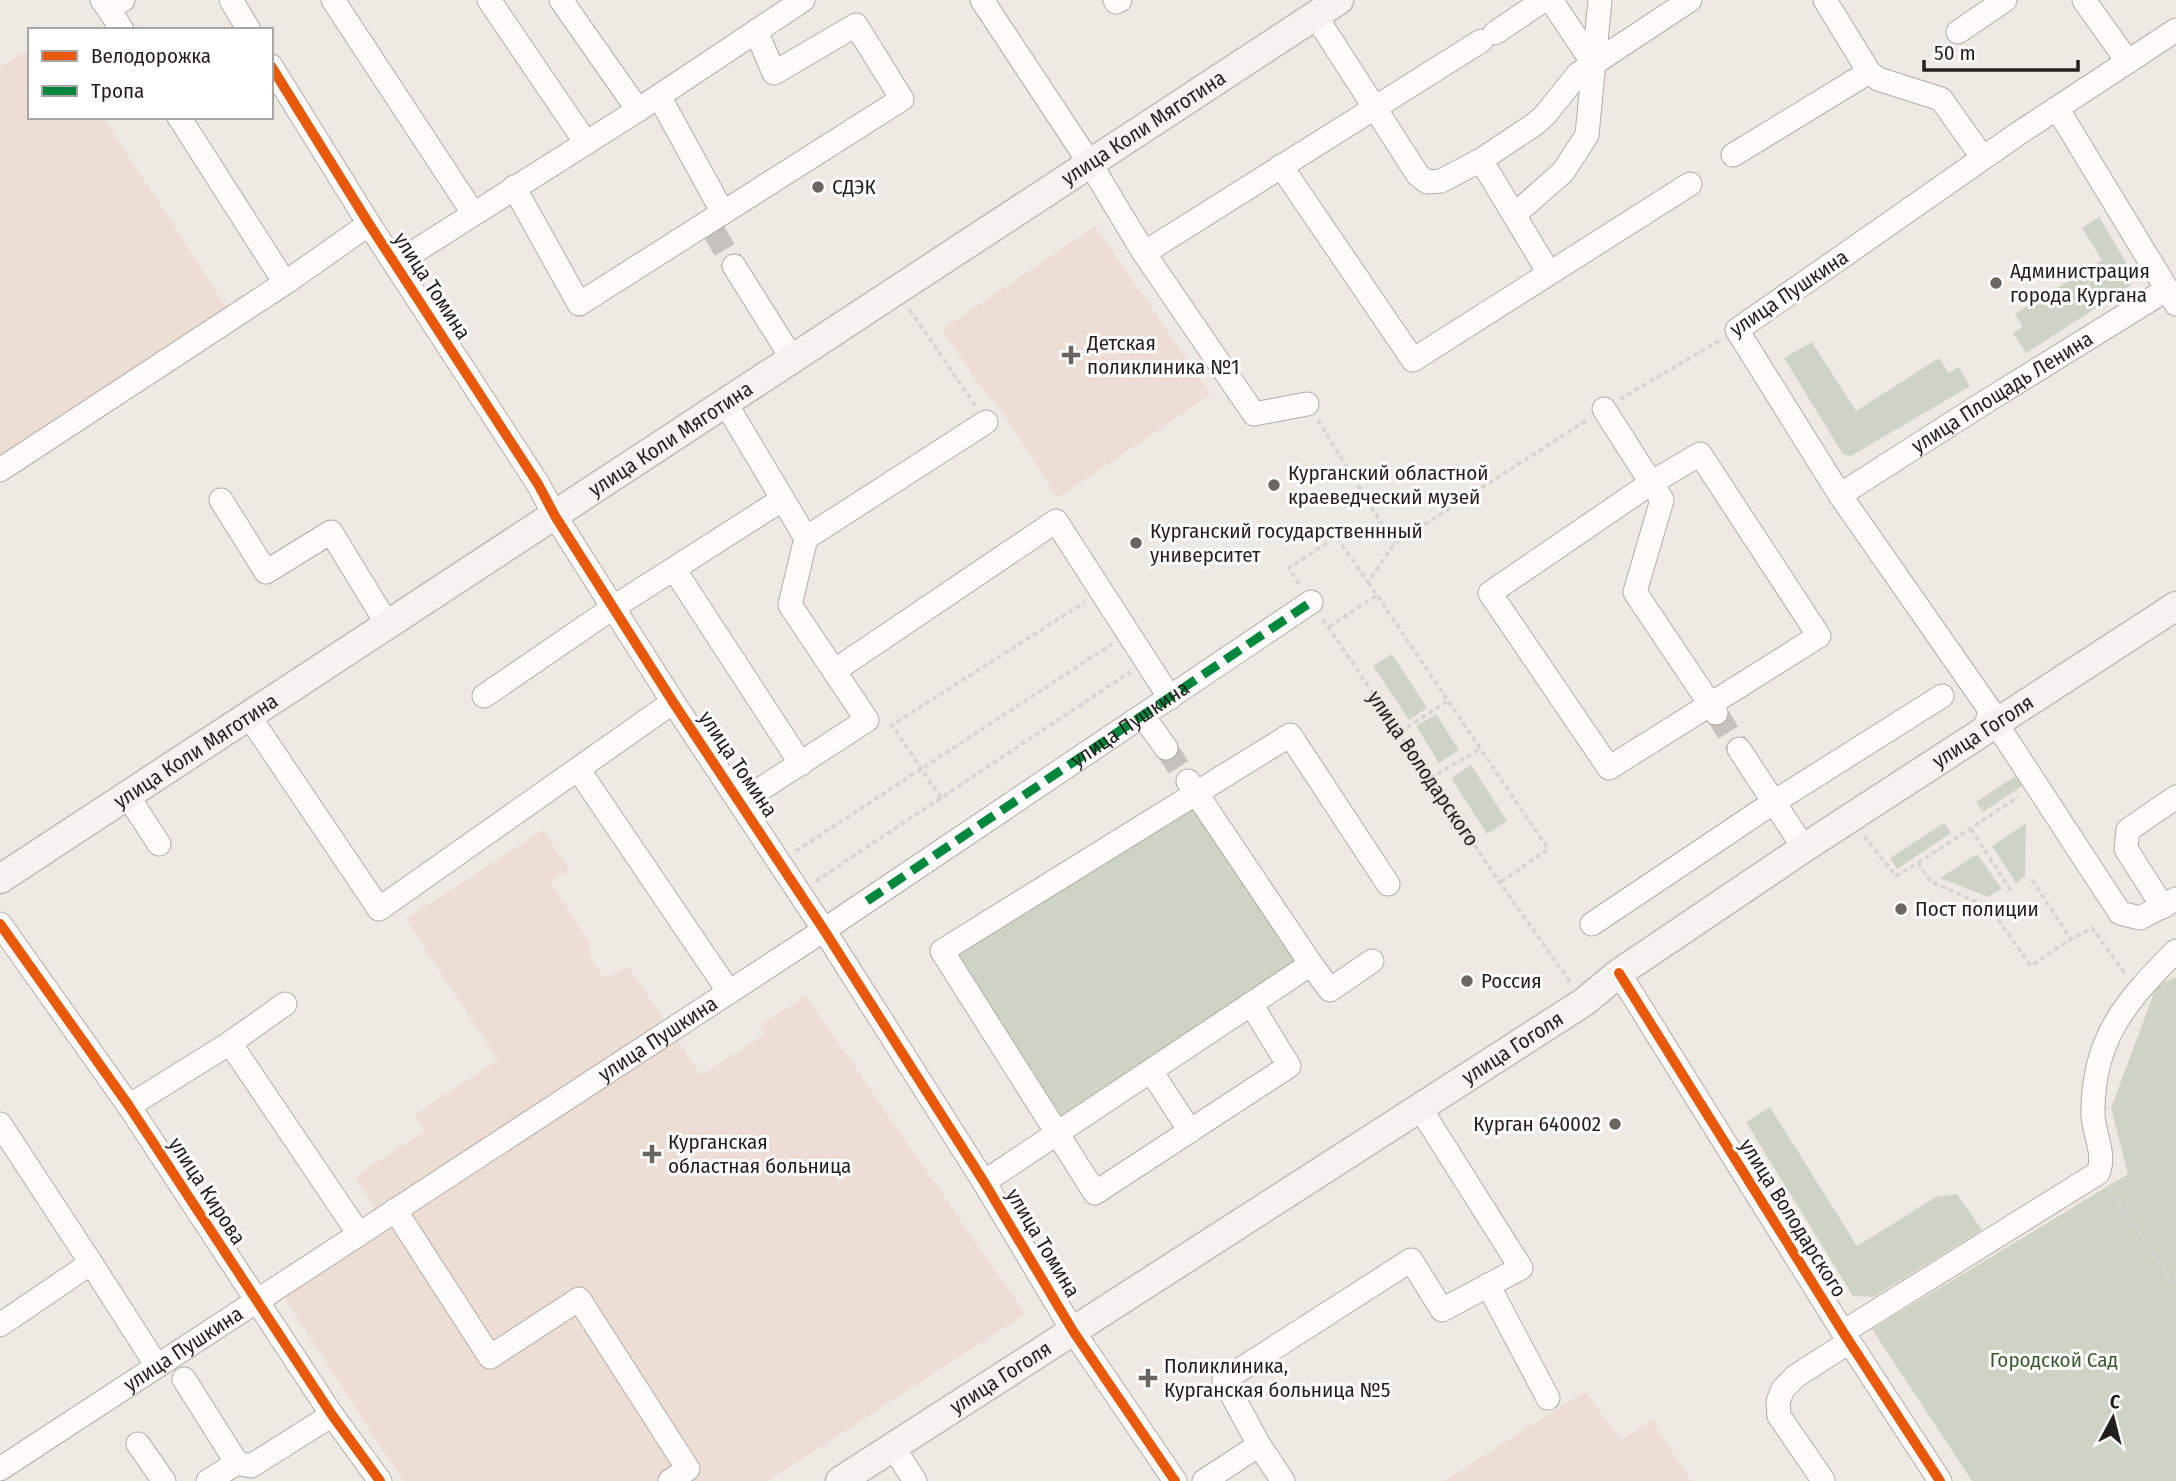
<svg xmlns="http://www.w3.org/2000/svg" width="2176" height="1481" font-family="'Fira Sans Condensed',sans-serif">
<rect width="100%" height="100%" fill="#efe9e4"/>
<g fill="#ecded4">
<polygon points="30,49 30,117 103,117 229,311 0,462 0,67"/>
<polygon points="1095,226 1211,394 1058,498 1000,409 976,380 942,330"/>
<polygon points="543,830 569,870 550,882 590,943 590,957 604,978 628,967 701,1075 765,1034 760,1025 806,996 1025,1314 768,1481 403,1481 280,1291 382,1219 355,1177 425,1131 415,1114 498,1060 406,919"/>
<polygon points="1585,1391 1621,1440 1652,1420 1691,1481 1444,1481"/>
</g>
<g fill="#cdd4c5">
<polygon points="2099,217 2133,274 2130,286 2026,353 2013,333 2023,326 2015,314 2102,260 2082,228"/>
<polygon points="1812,342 1856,411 1939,358 1949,373 1959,367 1970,386 1851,456 1843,454 1784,358"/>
<polygon points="1392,654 1427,708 1409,720 1373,666"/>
<polygon points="1436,714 1459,750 1439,763 1416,726"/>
<polygon points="1471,765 1507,821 1487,834 1451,778"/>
<polygon points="2016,776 2022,786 1983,812 1976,802"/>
<polygon points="1192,801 1303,963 1061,1124 952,953"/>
<polygon points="1944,823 1951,833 1897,869 1890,858"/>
<polygon points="2026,823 2025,876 2016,883 1992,846"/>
<polygon points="1977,854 2002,889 1988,897 1940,878"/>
<polygon points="2176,977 2176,1481 1972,1481 1872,1329 2128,1174 2111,1108 2157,985"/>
<polygon points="1770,1107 1857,1246 1936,1197 1957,1194 1982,1230 1873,1297 1853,1296 1746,1122"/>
</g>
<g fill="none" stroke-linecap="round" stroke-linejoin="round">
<g stroke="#c6c1bc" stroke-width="23" stroke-dasharray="23 11" stroke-linecap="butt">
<polyline points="713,230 734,266"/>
<polyline points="1716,713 1739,749"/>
<polyline points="1166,748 1190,785"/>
</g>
<defs>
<g id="minor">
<polyline points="102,0 108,8 123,0"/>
<polyline points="231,0 249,30"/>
<polyline points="333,0 473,213"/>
<polyline points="489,0 586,143"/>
<polyline points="561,0 638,110"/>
<polyline points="982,0 1091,165 1144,253 1481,41"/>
<polyline points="1115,0 1116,2 1120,0"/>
<polyline points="1551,0 1593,63"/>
<polyline points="1825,0 1869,72 1878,79 1941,99 1983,158"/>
<polyline points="2084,0 2128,62"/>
<polyline points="108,8 122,30"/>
<polyline points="1315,15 1418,175 1427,182 1441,181 1481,160 1549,273"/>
<polyline points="1958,32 2005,0"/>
<polyline points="1495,33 1544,0"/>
<polyline points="271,66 369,224 538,484 555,516 673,702 824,930 984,1182 1073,1331 1175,1481"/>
<polyline points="659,96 723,213"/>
<polyline points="2057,108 2176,304"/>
<polyline points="179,117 285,283 369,224"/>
<polyline points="1733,155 1869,72"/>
<polyline points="1481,160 1535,124 1545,115 1578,74 1690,0"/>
<polyline points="1281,166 1413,360 1690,184"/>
<polyline points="514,187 579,304 902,99 856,25 774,73 756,31"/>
<polyline points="1514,215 1563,172 1587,135 1600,0"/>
<polyline points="1144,253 1254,414 1307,404"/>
<polyline points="395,264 638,110 803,0"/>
<polyline points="734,266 793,360"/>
<polyline points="726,404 806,538 790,605 867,720 741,802"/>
<polyline points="1604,409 1662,500 1635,592 1716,713"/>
<polygon points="1700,454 1819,636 1609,768 1490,593 1651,483"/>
<polyline points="0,470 285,283"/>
<path id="s2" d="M 1840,495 L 1982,404 L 2166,290"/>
<polyline points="221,500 266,572 331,532 389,627"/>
<polyline points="806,538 986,422"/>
<polyline points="674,569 801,764"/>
<polyline points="834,671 1056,521 1170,698"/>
<polyline points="484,696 614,607 783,499"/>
<polyline points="249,716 379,909 673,702"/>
<polyline points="1143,716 1166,748"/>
<polyline points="1996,723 2120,913 2140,918 2176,899"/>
<polyline points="1985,730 1990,710 1840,495 1737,330 2019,133 2176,30"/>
<polyline points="1739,749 1804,848"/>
<polyline points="578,769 729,992"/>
<polyline points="127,795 159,844"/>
<polyline points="2163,907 2126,849 2128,830 2176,797"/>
<polyline points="0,924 129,1106 332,1415 380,1481"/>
<polyline points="1592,924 1774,802 1942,696"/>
<polyline points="1311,964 1330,990 1372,961"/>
<polyline points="1619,973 1843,1332 1940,1481"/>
<polyline points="1251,1004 1289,1066 1095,1193 942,951 1290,735 1388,884"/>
<polyline points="230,1043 359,1234"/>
<polyline points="1151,1071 1190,1131"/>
<polyline points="129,1106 230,1043 285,1004"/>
<polyline points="0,1124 91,1263"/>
<polyline points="984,1182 1311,964 1188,781"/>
<polyline points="395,1210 490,1357 579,1299 688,1469 670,1481"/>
<polyline points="1488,1285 1548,1398"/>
<polyline points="0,1325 91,1263 157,1366"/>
<path d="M 1843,1332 L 2098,1173 C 2106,1154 2094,1135 2093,1115 C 2092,1039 2126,1001 2176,951"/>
<polyline points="184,1379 237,1463"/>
<polyline points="138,1444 164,1481"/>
<polyline points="893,1447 915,1481"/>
<path id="s3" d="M 0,1469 L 824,930 L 1311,602"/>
<polyline points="1823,1480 1779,1416 1778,1402 1783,1389 1796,1376 1849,1342"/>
<polyline points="208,1481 237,1463 251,1466 332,1415"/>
<polyline points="1204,1481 1259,1445"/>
<polyline points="1283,1481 1259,1445 1224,1380 1411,1260 1442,1310 1521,1268 1420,1108"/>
</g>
<g id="major">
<path id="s4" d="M 0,879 C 447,588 892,292 1339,0"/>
<path id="s5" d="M 840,1481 L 1584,1002 L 1619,973 L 1804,848 L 2176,606"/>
</g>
</defs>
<use href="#minor" stroke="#b1aca9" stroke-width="25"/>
<use href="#major" stroke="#c1bab4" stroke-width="31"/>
<g stroke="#d6d4d2" stroke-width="3.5" stroke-dasharray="5 3.5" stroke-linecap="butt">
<polyline points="910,310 975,405"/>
<polyline points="1620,399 1719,341"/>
<polyline points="1318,420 1394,544"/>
<polyline points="1368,582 1548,849 1500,883"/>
<polyline points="1299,584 1289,568 1336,537 1368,582 1394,544 1587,420"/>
<path id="s1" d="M 1323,619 L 1500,883 L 1571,983"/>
<polyline points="1329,627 1377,595"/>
<polyline points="1400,732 1447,701"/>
<polyline points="1430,778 1480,749"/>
<polyline points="941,798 892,725 1085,602"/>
<polyline points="1971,829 2012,892"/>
<polyline points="1864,836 1896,876 1918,863 1931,882 1989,907 2031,966 2071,939"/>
<polyline points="796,851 1112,644"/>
<polyline points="1918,863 2018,797"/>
<polyline points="2032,880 2071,939 2092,928 2126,975"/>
<polyline points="816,881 1130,672"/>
<polyline points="2109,1189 2176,1286"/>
<polyline points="2158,1481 2176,1471"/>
</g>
<use href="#minor" stroke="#fdfcfb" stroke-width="23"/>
<use href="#major" stroke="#f6f2f0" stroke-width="28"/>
<path stroke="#00873e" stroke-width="9" stroke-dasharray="18 9" stroke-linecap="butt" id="s6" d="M 867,901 L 1311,602"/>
<defs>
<g id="cycleway">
<polyline points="271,66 369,224 538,484 555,516 673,702 824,930 984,1182 1073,1331 1175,1481"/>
<polyline points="0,924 129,1106 332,1415 380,1481"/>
<polyline points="1619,973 1843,1332 1940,1481"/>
</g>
</defs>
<use href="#cycleway" stroke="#fff" stroke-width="15"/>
<use href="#cycleway" stroke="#e8590c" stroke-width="10"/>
</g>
<g fill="#6a6662" stroke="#fff" stroke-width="2.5">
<circle cx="818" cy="187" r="7"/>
<circle cx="1996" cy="283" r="7"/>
<path d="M1067.5 344.5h7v7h7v7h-7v7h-7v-7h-7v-7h7z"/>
<circle cx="1274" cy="485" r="7"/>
<circle cx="1136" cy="543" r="7"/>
<circle cx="1901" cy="909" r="7"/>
<circle cx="1467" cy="981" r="7"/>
<circle cx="1615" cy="1124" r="7"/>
<path d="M648.5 1143.5h7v7h7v7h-7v7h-7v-7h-7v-7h7z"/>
<path d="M1144.5 1367.5h7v7h7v7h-7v7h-7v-7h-7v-7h7z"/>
</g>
<g text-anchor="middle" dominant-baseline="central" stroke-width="6" stroke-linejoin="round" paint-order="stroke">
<g font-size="21" fill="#231f1c" stroke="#fff">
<text stroke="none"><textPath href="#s4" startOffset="1368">улица Коли Мяготина</textPath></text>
<text transform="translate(432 286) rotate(57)">улица Томина</text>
<text transform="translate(1789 293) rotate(-34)">улица Пушкина</text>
<text stroke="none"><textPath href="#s2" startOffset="192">улица Площадь Ленина</textPath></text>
<text stroke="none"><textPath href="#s4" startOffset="802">улица Коли Мяготина</textPath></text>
<text stroke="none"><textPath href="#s6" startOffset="317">улица Пушкина</textPath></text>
<text stroke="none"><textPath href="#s5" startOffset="1367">улица Гоголя</textPath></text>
<text stroke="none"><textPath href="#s4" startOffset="234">улица Коли Мяготина</textPath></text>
<text transform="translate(738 764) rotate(56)">улица Томина</text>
<text stroke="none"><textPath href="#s1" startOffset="180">улица Володарского</textPath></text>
<text stroke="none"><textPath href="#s3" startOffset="786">улица Пушкина</textPath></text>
<text stroke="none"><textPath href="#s5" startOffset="800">улица Гоголя</textPath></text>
<text transform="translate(207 1191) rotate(57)">улица Кирова</text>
<text transform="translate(1793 1218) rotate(58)">улица Володарского</text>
<text transform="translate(1043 1243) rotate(59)">улица Томина</text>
<text stroke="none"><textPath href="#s3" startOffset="219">улица Пушкина</textPath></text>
<text stroke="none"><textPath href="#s5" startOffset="191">улица Гоголя</textPath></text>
</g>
<g font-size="21" fill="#231f1c" stroke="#fff" text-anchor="start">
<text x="832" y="187">СДЭК</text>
<text x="2010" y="271">Администрация<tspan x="2010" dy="24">города Кургана</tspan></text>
<text x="1087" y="343">Детская<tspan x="1087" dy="24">поликлиника №1</tspan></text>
<text x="1288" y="473">Курганский областной<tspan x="1288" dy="24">краеведческий музей</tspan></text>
<text x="1150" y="531">Курганский государственнный<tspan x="1150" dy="24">университет</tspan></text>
<text x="1915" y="909">Пост полиции</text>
<text x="1481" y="981">Россия</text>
<text x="1601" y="1124" text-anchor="end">Курган 640002</text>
<text x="668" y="1142">Курганская<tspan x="668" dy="24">областная больница</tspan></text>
<text x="1164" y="1366">Поликлиника,<tspan x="1164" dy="24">Курганская больница №5</tspan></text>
</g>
<g font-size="21" fill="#3d5c32" stroke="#fff">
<text x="2054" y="1360">Городской Сад</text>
</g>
</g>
<rect x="28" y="28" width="245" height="91" fill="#ffffff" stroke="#a7a5a4" stroke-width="2"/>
<rect x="42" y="51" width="35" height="10" fill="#e8590c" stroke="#a7a5a4" stroke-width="2"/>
<text x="91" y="63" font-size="21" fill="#231f1c">Велодорожка</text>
<rect x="42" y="86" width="35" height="10" fill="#00873e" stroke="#a7a5a4" stroke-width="2"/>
<text x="91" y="98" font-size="21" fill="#231f1c">Тропа</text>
<g transform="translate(2113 1418) rotate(7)" stroke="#ffffff" stroke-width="5" paint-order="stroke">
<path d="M0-5L12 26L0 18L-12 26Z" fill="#231f1c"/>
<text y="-10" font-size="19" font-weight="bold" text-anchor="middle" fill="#231f1c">С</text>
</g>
<path d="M1924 60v10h154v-10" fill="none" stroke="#231f1c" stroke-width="3.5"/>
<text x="1934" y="60" font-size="21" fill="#231f1c" stroke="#ffffff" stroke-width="5" paint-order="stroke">50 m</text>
</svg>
